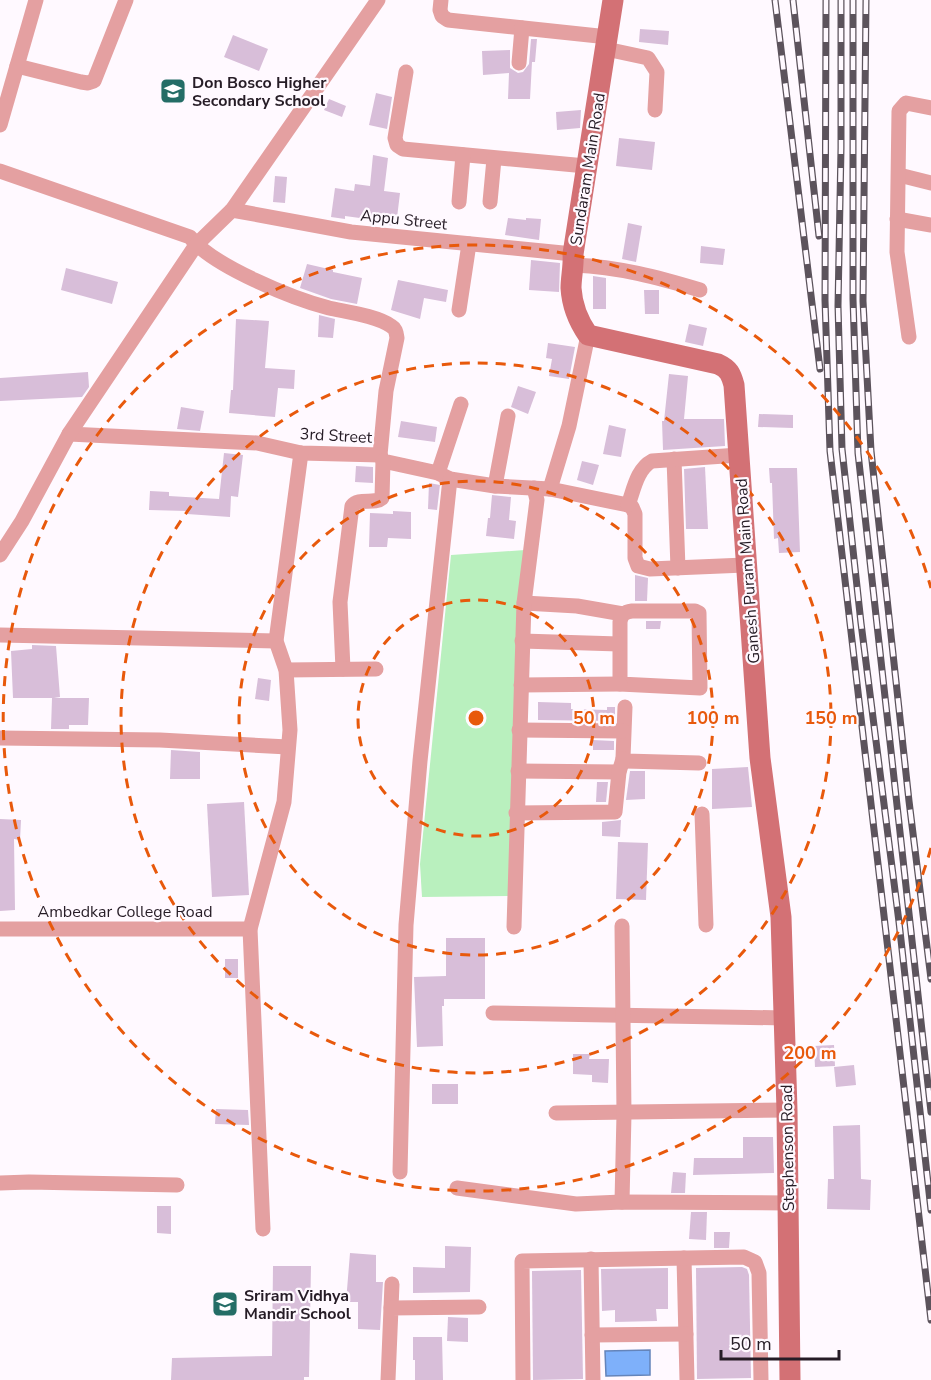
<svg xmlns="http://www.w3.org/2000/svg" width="931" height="1380" font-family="'Nunito Sans',sans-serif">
  <rect width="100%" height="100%" fill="#fff9ff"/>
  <!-- green -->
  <path fill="#b9f0be" d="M525,550L509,896L422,897L420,864L451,555Z"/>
  <!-- water -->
  <path fill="#7eb0fa" stroke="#6484ba" stroke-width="1.5" d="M650,1350V1375L606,1376L605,1351Z"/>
  <!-- building -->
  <g fill="#d8bed9">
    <path d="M640,29L669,31L668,45L639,42Z"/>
    <path d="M233,35L268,49L259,71L224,57Z"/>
    <path d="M531,39H537L535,62H532L530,99H508L509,73L483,75L482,51L510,50V68L518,73L523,72L529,64Z"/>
    <path d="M376,93L392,97L387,129L369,125Z"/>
    <path d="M329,99L346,106L342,117L324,110Z"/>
    <path d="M581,110L580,128L557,130L556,112Z"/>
    <path d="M619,138L655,142L652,170L616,166Z"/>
    <path d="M373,155L388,158L384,191L400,193L396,226L381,224L382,221L345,216V219L331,217L335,188L354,191L355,184L370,186Z"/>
    <path d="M275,176L287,177L285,203L273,202Z"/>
    <path d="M508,218L526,220V218L541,219L539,240L505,235Z"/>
    <path d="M628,223L642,226L636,262L622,259Z"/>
    <path d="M701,246L725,249L723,265L700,263Z"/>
    <path d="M531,260L560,263L559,292L529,290Z"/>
    <path d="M307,264L333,270V272L362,278L357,304L331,299L300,288Z"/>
    <path d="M66,268L118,282L112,304L61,290Z"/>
    <path d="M593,276L606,278V309H593Z"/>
    <path d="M398,280L448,290L446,302L424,298L420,319L391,310Z"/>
    <path d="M644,290H659V314H645Z"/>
    <path d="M319,315L335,319L333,338L318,337Z"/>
    <path d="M236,319L269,321L265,368L295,370L294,389L278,388L275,417L229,413L231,390H233Z"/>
    <path d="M689,324L707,328L703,346L685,342Z"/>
    <path d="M548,343L575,347L569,379L549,376L552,359L546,358Z"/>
    <path d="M88,372L89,387L82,397L0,401V378Z"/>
    <path d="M669,374L688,376L684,419H724L725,446L663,450L662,421H664Z"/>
    <path d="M518,386L536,392L528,414L511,407Z"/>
    <path d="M181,407L204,411L200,431L177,429Z"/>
    <path d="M759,414L793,415V428L758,427Z"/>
    <path d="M401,421L437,427L435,442L398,437Z"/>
    <path d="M609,425L626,429L621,457L603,454Z"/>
    <path d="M224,453L243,455L238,497L231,496L230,517L187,514V511L149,510L150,491L169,492V496L219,499Z"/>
    <path d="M582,461L599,465L593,485L577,480Z"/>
    <path d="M356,466L373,467V483L355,482Z"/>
    <path d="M705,467L708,529H686L684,469Z"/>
    <path d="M769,468H797L800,552L779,553L778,538L774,539L772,483H770Z"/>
    <path d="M429,483L440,485L437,510L428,509Z"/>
    <path d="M492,495L511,497L509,520L516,521L514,539L486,536L488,518H490Z"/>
    <path d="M393,511L411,512V539L388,538L387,547H369L370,513L393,514Z"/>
    <path d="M635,575L648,578L647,601H635Z"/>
    <path d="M646,621H661L660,629H646Z"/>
    <path d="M32,645L56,646L60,697L54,698H89L88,725H69V729H51L52,698H13L11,651L32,649Z"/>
    <path d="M258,678L271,680L269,701L255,699Z"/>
    <path d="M538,702L571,703V709L607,710V707H615V721L538,720Z"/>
    <path d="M593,740L614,741V750H593Z"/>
    <path d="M171,750L200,752V779H170Z"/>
    <path d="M748,767L752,807L712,809V769Z"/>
    <path d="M630,771H645V799L626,800Z"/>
    <path d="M597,782H608L606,802H596Z"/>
    <path d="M244,802L249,895L212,897L207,804Z"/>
    <path d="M0,819L21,820L20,840L14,839L15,910L0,911Z"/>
    <path d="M621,820L620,837L602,836V822Z"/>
    <path d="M618,842L648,843L646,900L616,899Z"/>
    <path d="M446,938H485V999H444V1006H442L443,1046L417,1047L414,977L446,976Z"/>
    <rect x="225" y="959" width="13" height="19"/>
    <path d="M834,1045L835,1066L815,1067L814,1046Z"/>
    <path d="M573,1054H590L589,1059H609L608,1083L592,1082V1075L573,1074Z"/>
    <path d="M854,1065L856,1085L836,1087L834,1067Z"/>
    <rect x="432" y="1084" width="26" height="20"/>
    <path d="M216,1109L248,1110L249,1125L215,1124Z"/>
    <path d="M860,1125L861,1179L871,1180L870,1210L827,1209L828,1179H834L833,1126Z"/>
    <path d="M743,1137H773L774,1173L693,1175L694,1158H743Z"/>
    <path d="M673,1172L686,1173L685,1193H671Z"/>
    <path d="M157,1206H171V1234L157,1233Z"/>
    <path d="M691,1212H707L706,1240L689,1239Z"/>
    <path d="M714,1232H730L729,1248H714Z"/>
    <path d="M445,1246L471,1247L470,1292L413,1293V1267L445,1268Z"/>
    <path d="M350,1253L376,1255V1282H383L380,1330L358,1329V1302H346Z"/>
    <path d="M273,1266H311L309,1377H304V1380H171L172,1358L272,1356Z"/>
    <path d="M742,1267L747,1269L749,1275L751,1378L697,1379L696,1268Z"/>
    <path d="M668,1268V1309H656L657,1321L615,1322V1310L602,1311L601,1269Z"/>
    <path d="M581,1270L583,1379L533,1380L532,1271Z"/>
    <path d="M448,1317L468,1318V1342L447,1341Z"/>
    <path d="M413,1337H442L443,1380H415V1360H413Z"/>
  </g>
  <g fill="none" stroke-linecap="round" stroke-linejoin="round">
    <!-- street -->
    <g stroke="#e4a0a1" stroke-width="15">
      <path d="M441,0L440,10L442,16L448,20L608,37"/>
      <path d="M606,49L648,58L657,72L655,110"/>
      <path d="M519,63L522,28"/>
      <path d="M17,66L81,82L88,83L94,81L126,0"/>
      <path d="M406,72L395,138L397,145L403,149L586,166"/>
      <path d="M0,125L36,0"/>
      <path d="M0,171L190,237C212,266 294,299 329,308C347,312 377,316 391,326C396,329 396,332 397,338L386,391L380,455"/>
      <path d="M899,175L931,183"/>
      <path d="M459,202L463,155"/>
      <path d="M490,202L494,159"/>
      <path d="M232,210L351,232L573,254"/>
      <path d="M897,219L931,225"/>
      <path d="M574,265C619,267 657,277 700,290"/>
      <path d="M459,310L469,244"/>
      <path d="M909,337L897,252L899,111L906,103L931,108"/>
      <path d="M69,434L257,443L301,453L380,455L383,461L438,473L450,479L495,486L550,489L628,505"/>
      <path d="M674,459L678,568"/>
      <path d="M438,473L461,404"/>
      <path d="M495,486L508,416"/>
      <path d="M550,489L569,426L588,335"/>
      <path d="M628,505L632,507L635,514V558L638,566L650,569L745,565"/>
      <path d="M628,505C634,489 637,469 652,461L739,455"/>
      <path d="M0,555L22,521L69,434L196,245L232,210L378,0"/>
      <path d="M524,603L577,606L623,614"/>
      <path d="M632,611H695L699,613L700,688L620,684V622C621,615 624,612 632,611Z"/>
      <path d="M0,635L276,641"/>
      <path d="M522,641L619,644"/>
      <path d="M343,669L340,602L352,506C359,497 374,505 382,498L383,461"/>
      <path d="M286,670L376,669"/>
      <path d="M521,685L620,684"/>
      <path d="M625,707L623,758L625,761L699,763"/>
      <path d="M519,730L623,731"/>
      <path d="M0,738L160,740L288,747"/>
      <path d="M518,771L619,772"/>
      <path d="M516,813L615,812L619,772L623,759"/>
      <path d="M702,814L706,925"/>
      <path d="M514,927L524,603L537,500L534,488"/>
      <path d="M0,929H250"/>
      <path d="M493,1013L785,1018"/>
      <path d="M556,1113L787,1110"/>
      <path d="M400,1172L406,925L420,761L450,479"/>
      <path d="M0,1183L29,1182L177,1185"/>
      <path d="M457,1188L576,1204L622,1202L789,1203"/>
      <path d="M622,1202L624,1114L622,926"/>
      <path d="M263,1229L250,929L284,802L290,730L286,670L276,641L301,453"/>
      <path d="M684,1258L687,1380"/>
      <path d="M591,1259L593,1380"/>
      <path d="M391,1308L392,1284"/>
      <path d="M592,1335L686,1334"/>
      <path d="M388,1380L391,1308L479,1307"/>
      <path d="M523,1380L522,1261L744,1257L755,1262L759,1273L761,1380"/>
    </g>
    <!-- secondary -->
    <path stroke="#d37175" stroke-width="21" d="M613,0L573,254C574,265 571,277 571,288C572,305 579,322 588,335L718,364C729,369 731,374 734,385L760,758L781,917L787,1110L790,1380"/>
    <defs>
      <g id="rail">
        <path d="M775,0L820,369"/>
        <path d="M793,0L819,236"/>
        <path d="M826,0L825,300L830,451L931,1320"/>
        <path d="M841,0V148L838,306L842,449L861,623L899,922L931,1210"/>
        <path d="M853,0V299L858,453L931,1112"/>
        <path d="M866,0L863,301L871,451L909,801L931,979"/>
      </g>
    </defs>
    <!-- rail casing -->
    <use href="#rail" stroke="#5c535c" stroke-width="7"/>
    <!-- rail -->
    <use href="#rail" stroke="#fff9ff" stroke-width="4.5" stroke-dasharray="14" stroke-linecap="butt"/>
  </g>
  <!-- distance rings -->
  <g fill="none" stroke="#e8590c" stroke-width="3" stroke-dasharray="10 8">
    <circle cx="476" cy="718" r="118"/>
    <circle cx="476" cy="718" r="237"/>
    <circle cx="476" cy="718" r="355"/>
    <path d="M931 848A473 473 0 1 1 931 588"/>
  </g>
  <!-- icons -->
  <defs>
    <symbol id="school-square" viewBox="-11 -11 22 22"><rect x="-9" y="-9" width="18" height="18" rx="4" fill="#246d66" stroke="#fff9ff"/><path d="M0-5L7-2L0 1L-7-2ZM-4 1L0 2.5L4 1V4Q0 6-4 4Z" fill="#fff"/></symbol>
  </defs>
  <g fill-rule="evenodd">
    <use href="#school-square" x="158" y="76" width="30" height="30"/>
    <use href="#school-square" x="210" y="1289" width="30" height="30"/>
  </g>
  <g text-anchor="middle" stroke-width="4.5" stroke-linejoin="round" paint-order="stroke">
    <!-- poi labels -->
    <g font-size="16" font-weight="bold" fill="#261c26" stroke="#fff9ff" text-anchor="start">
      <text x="192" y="88">Don Bosco Higher<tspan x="192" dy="18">Secondary School</tspan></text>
      <text x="244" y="1301">Sriram Vidhya<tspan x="244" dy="18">Mandir School</tspan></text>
    </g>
    <!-- street labels -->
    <g font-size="16" fill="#261c26" stroke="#fff9ff">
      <text transform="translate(587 169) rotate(-81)" y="6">Sundaram Main Road</text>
      <text transform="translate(404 219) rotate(6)" y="6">Appu Street</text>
      <text transform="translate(336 435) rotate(3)" y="6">3rd Street</text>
      <text transform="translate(747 571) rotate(-94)" y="6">Ganesh Puram Main Road</text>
      <text x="125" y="917">Ambedkar College Road</text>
      <text transform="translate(787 1148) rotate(-91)" y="6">Stephenson Road</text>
    </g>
  </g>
  <circle cx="476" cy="718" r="9" fill="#e8590c" stroke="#fff9ff" stroke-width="3"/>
  <g font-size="18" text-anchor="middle" font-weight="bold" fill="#e8590c" stroke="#fff9ff" stroke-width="4.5" stroke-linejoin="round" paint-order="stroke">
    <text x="594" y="724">50 m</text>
    <text x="713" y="724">100 m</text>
    <text x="831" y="724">150 m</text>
    <text x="810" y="1059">200 m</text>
  </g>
  <!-- scale -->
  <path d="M721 1350v9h118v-9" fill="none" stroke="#261c26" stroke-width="3"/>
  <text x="730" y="1350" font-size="18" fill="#261c26" stroke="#fff9ff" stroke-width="4.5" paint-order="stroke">50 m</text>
</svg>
